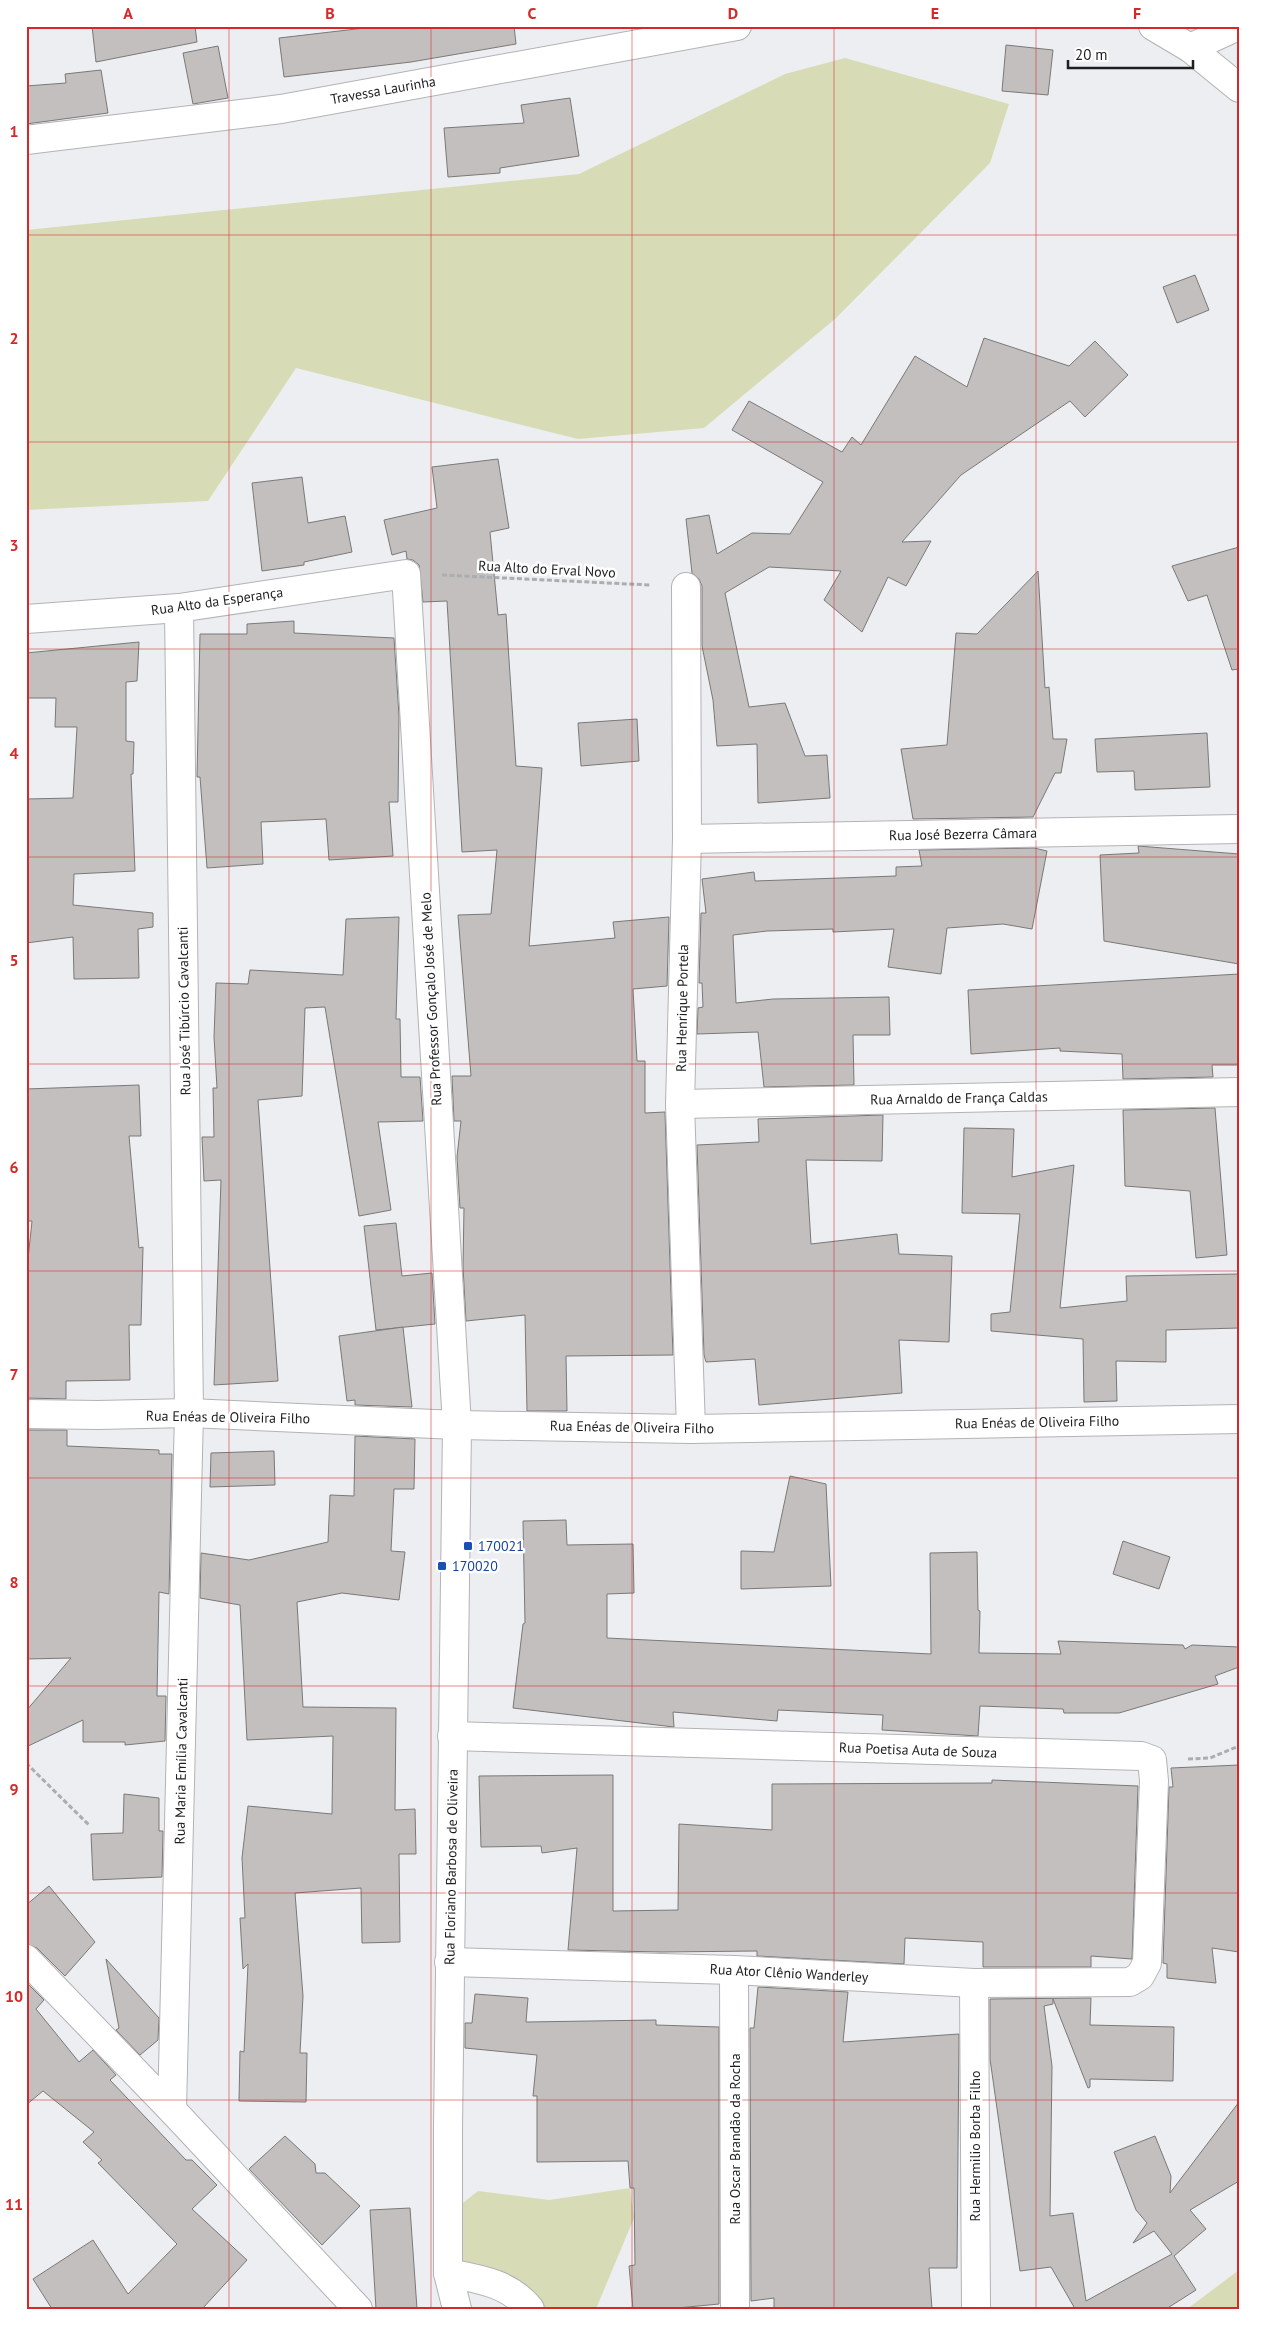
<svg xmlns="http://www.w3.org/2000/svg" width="1265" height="2335" font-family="'PT Sans',sans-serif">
  <rect width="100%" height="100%" fill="#edeef1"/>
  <!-- green -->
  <g fill="#d8dcb6">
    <path d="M845,58L1009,104L990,163L835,319L704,428L578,439L296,368L208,501L26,510V230L579,174L785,74Z"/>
    <path d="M630,2188L634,2218L596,2309H542L460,2263L459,2206L478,2191L549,2200Z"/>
    <path d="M1239,2270V2309H1187Z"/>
  </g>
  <!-- building -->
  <g fill="#c2bfbe" stroke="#7b7978">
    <path d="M92,26H195L197,42L96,62Z"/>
    <path d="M382,26H514L516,44L411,62L284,77L279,38Z"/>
    <path d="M1006,45L1053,50L1048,95L1002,91Z"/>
    <path d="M218,46L228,98L193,104L183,53Z"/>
    <path d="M101,70L108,113L26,124V86L66,83L65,74Z"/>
    <path d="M570,98L579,156L500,168V173L448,177L444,128L524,123L521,105Z"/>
    <path d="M1195,275L1209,310L1177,323L1163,287Z"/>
    <path d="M984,338L1069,366L1095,341L1128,375L1085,417L1070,401L961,475L902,542L931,541L906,586L888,577L862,632L824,600L841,571L769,567L725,593L749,707L785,703L805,756L827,755L830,798L758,803L757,744L717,746L713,700L702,646V586L699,579L692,573L686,519L709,515L717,554L752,533L790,534L823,482L732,430L749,401L842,452L852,437L861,445L915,356L967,387Z"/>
    <path d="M498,459L509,528L490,532L498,615L506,614L516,766L542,768L529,946L615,938L613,922L669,917L667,986L633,989L637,1061H645V1113L665,1112L673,1355L566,1356L567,1411H527L525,1315L466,1321L463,1267L464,1208H460L457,1157L461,1121H454L452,1076H471L458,915L491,914L497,850L462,852L447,601L423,602L419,565L413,560L407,559L406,551L392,555L384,520L437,508L432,467Z"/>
    <path d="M302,477L308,523L345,516L352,552L304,562V565L262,571L252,483Z"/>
    <path d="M1239,547V669L1232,670L1207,595L1188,601L1172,566Z"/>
    <path d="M1038,571L1045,688L1049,687L1053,739H1067L1061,773H1055L1033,817L913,819L901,749L947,745L956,633L977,634Z"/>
    <path d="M294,621V633L394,638L399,716L398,802H389L393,856L329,860L326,819L261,822L263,864L207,868L200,777H197L200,634H247V624Z"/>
    <path d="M139,642L137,681L126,682V741L134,742L133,774H131L135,871L74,874L73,905L153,913V927L138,929L139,978L74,979L73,937L26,943V799L73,798L77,727H55L56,698H26V653Z"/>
    <path d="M637,719L639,761L581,766L578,723Z"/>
    <path d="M1207,733L1210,787L1135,790L1134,771L1097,772L1095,739Z"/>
    <path d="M1138,846L1239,854V964L1104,941L1100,855L1139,853Z"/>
    <path d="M1034,848L1047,851L1032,929L1003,924L947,928L941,974L888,967L894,929L833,932V929L767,931L733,935L736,1003L773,999L889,997L890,1035H853L854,1085L764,1087L758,1032L697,1034L698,1008L703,1007L702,983H699L701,913H706L702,879L754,872L755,881L896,876V867L922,866L919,850Z"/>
    <path d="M399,917L396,1019H400L401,1077H420L423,1121L378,1122L391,1210L359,1216L325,1007L305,1008L302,1096L258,1100L278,1381L214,1385L221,1180L204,1181L202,1137H214L213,1088H217L214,1037L216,983L248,984L250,970L343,975L346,919Z"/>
    <path d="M1239,974V1065H1212L1213,1077L1123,1079L1122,1054L1060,1051V1048L971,1054L968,990Z"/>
    <path d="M139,1085L141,1136H129L139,1248L143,1247L141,1325H129L130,1380L66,1381V1399L26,1398V1278L32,1221H26V1089Z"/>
    <path d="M1215,1108L1227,1255L1196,1258L1190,1191L1125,1186L1123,1110Z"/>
    <path d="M883,1115L882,1161L806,1160L811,1244L897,1234L899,1254L952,1256L949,1342L899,1340L902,1393L759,1405L755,1359L706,1362L704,1355L697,1145L759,1142L758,1119Z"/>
    <path d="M964,1128L1014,1129L1012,1177L1074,1165L1060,1308L1127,1301L1126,1276L1239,1274V1328L1166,1330V1362L1116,1361L1117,1401L1084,1402L1083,1339L991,1331V1314L1010,1312L1020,1214L962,1213Z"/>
    <path d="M396,1223L402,1276L432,1273L435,1324L376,1330L364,1226Z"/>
    <path d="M403,1327L412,1407L355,1405V1400L347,1401L339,1336Z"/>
    <path d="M26,1430H67V1446L159,1450V1454H172L169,1594L159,1592L157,1696H166L165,1741L125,1745V1742H83V1720L26,1747V1711L71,1658L26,1659Z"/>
    <path d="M355,1436L415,1439L414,1489H394L391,1551L405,1552L399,1600L342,1593L297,1602L303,1707L396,1708L395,1810L415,1809L416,1854H399L400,1942L362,1943L361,1888L295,1893L303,1996L300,2053H307L306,2102L239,2101L240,2051L244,2052L248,1964L243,1969L240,1918H245L242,1858L248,1806L332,1814L333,1736L247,1740L240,1605L200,1598L201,1553L249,1560L328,1542L330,1495L354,1496Z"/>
    <path d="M274,1451L275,1485L210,1487L211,1453Z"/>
    <path d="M790,1476L826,1484L831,1586L741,1589V1551L774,1552Z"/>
    <path d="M566,1520L567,1545L633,1544L634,1593L607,1594V1638L931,1654L930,1553L977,1552L978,1610L980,1611L979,1653L1061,1654L1058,1641L1183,1645L1185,1649L1192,1645L1239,1647V1667L1215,1676L1218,1684L1119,1713H1064L1063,1709L980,1706L978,1736L882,1730L883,1715L778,1710L777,1721L673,1712L674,1727L513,1708L523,1624L525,1623L523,1521Z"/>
    <path d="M1123,1541L1170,1557L1159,1589L1113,1574Z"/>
    <path d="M1239,1765V1952L1212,1948L1216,1983L1167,1978V1964L1163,1963L1169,1787H1173L1171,1768Z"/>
    <path d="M613,1775V1911L678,1910L679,1824L772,1830V1784L992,1783V1780L1138,1786L1132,1959L1091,1956V1967H983V1942L905,1938L904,1964L757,1956V1951L662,1952L568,1950L577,1848L542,1853L541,1846L481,1847L479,1776Z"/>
    <path d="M124,1794L159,1798V1831H163L162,1877L93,1880L91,1834L123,1833Z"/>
    <path d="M49,1886L95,1942L65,1976L37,1948L26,1944V1905Z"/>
    <path d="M106,1959L159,2018L158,2040L140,2055L116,2030L119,2028Z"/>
    <path d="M26,1982L44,2000L36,2009L79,2062L93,2050L116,2075L110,2080L186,2160H192L217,2185L192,2209L247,2260L202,2309H52L33,2279L93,2240L128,2294L177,2244L98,2163L102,2160L83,2142L94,2132L43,2091L26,2105Z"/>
    <path d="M758,1987L848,1992L843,2042L959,2034L957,2268H929L932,2309H774V2298L751,2301L750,2028H754Z"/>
    <path d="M475,1994L528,1998L526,2022L656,2020V2025L719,2027V2304L667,2309H633L629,2266L635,2265L634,2188H630L628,2161L537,2162V2096H533L537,2055L465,2048V2023H472Z"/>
    <path d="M1091,1998L1090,2025L1174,2027L1173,2081L1090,2079V2087L1088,2088L1053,1999V2004L1044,2006L1052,2066L1050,2216L1073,2213L1086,2301L1172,2254L1154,2231L1133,2243L1147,2223L1136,2210L1114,2152L1155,2136L1171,2176L1170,2193L1239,2102V2181L1190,2210L1206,2229L1174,2256L1196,2290L1166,2309H1071L1074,2307L1051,2267L1020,2271L990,2059V1999Z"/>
    <path d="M285,2136L315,2164L316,2173H325L360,2206L322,2245L249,2169Z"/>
    <path d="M410,2208L417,2309H376L370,2210Z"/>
  </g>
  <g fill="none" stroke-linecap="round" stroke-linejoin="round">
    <defs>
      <g id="minor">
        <path d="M1153,26L1190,48L1239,88"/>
        <path d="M1190,48L1238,26"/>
        <path d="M26,140L281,109L737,26"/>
        <path d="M686,587L687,839L680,1104L691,1429"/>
        <path d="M26,619L179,608L406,574L457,1425L448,2129V2273L457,2309"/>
        <path d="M687,839L1239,829"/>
        <path d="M680,1104L1239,1092"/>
        <path d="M26,1414L98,1415L189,1413L457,1425L691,1429L1239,1419"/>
        <path d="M26,1959L172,2110L358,2309"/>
        <path d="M449,1962L734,1970L974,1983L1130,1982L1140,1976L1147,1963L1154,1781L1152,1760L1141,1756L452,1736"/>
        <path d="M734,1970L735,2309"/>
        <path d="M974,1983L976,2309"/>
        <path d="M172,2110L189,1413L179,608"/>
        <path d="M448,2273C479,2279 509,2283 530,2309"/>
      </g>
    </defs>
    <!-- minor casing -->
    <use href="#minor" stroke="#b3b3b6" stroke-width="30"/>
    <!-- path -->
    <g stroke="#acadb0" stroke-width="3" stroke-dasharray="5 2.5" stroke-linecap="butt">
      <path d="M442,575L650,585"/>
      <path d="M1188,1759L1210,1758L1239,1746"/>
      <path d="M26,1763L90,1826"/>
    </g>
    <!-- minor -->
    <use href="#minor" stroke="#fff" stroke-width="28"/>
  </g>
  <!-- grid -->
  <path fill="none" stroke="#d62828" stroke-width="1" stroke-opacity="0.55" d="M229,26V2309M431,26V2309M632,26V2309M834,26V2309M1036,26V2309M26,235H1239M26,442H1239M26,649H1239M26,857H1239M26,1064H1239M26,1271H1239M26,1478H1239M26,1686H1239M26,1893H1239M26,2100H1239"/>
  <!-- markers -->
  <g fill="#1a4fb4" stroke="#fff" stroke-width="2">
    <rect x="463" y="1541" width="10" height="10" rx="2.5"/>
    <rect x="437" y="1561" width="10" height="10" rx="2.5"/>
  </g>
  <g text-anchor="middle" stroke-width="5" stroke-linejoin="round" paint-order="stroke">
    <!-- street labels -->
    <g font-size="14" fill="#1d1e1f" stroke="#fff">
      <text transform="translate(383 90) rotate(-10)" y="5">Travessa Laurinha</text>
      <text transform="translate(547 569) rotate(3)" y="5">Rua Alto do Erval Novo</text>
      <text transform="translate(217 601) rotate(-8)" y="5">Rua Alto da Esperança</text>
      <text transform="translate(963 834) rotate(-1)" y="5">Rua José Bezerra Câmara</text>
      <text transform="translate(431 999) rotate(-93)" y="5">Rua Professor Gonçalo José de Melo</text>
      <text transform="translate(682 1008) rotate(-89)" y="5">Rua Henrique Portela</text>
      <text transform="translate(184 1011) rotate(-91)" y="5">Rua José Tibúrcio Cavalcanti</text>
      <text transform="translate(959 1098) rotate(-1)" y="5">Rua Arnaldo de França Caldas</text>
      <text transform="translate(228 1417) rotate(1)" y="5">Rua Enéas de Oliveira Filho</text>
      <text transform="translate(1037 1422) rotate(-1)" y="5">Rua Enéas de Oliveira Filho</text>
      <text transform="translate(632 1427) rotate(1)" y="5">Rua Enéas de Oliveira Filho</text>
      <text transform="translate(918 1750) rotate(2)" y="5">Rua Poetisa Auta de Souza</text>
      <text transform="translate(181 1761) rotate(-89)" y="5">Rua Maria Emília Cavalcanti</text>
      <text transform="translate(451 1867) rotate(-89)" y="5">Rua Floriano Barbosa de Oliveira</text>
      <text transform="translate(789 1973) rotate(3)" y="5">Rua Ator Clênio Wanderley</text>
      <text transform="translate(735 2139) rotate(-90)" y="5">Rua Oscar Brandão da Rocha</text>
      <text transform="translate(975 2146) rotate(-90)" y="5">Rua Hermilio Borba Filho</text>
    </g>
    <!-- transit labels -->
    <g font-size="14" fill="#164399" stroke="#fff" text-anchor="start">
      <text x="478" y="1551">170021</text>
      <text x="452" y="1571">170020</text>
    </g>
  </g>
  <!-- border -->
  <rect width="1265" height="2335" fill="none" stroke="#ffffff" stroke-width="55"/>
  <!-- scale -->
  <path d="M1068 60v8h125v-8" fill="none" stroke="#1d1e1f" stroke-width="2.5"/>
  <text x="1075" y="60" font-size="15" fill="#1d1e1f" stroke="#ffffff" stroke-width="4" paint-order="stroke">20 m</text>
  <rect x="28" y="28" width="1210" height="2280" fill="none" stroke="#d62828" stroke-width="2"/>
  <g font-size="16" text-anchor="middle" font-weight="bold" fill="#d62828">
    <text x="128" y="19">A</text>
    <text x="330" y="19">B</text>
    <text x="532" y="19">C</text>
    <text x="733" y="19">D</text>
    <text x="935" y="19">E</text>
    <text x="1137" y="19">F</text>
    <text x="14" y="137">1</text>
    <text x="14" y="344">2</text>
    <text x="14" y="551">3</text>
    <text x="14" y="759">4</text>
    <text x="14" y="966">5</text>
    <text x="14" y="1173">6</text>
    <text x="14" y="1380">7</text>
    <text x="14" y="1588">8</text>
    <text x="14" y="1795">9</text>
    <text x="14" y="2002">10</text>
    <text x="14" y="2210">11</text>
  </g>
</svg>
